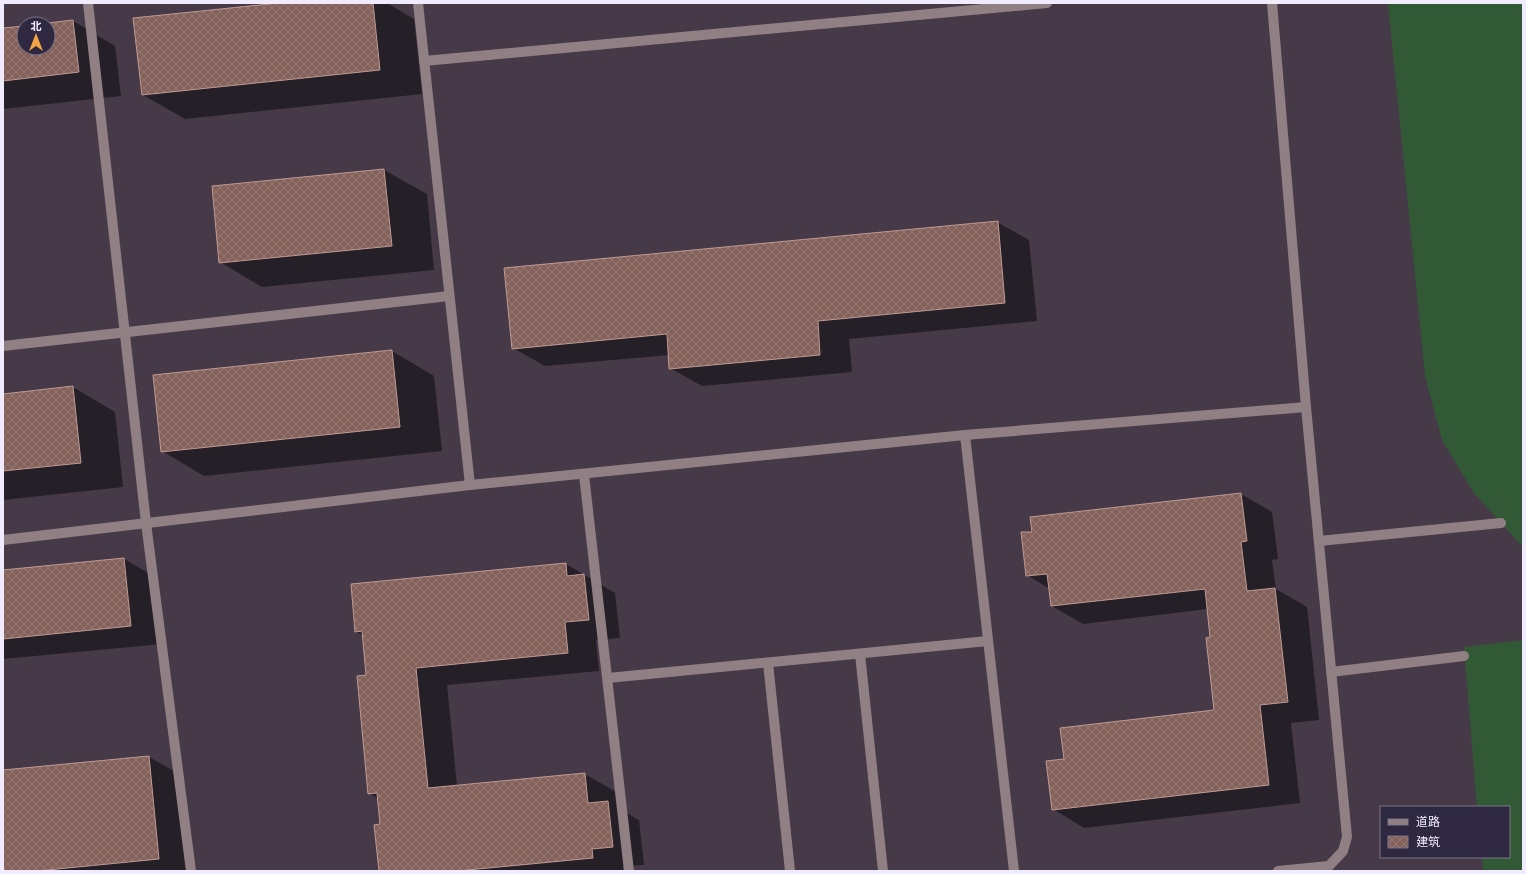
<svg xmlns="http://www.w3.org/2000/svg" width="1526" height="874" font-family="Karla,'Noto Sans SC',sans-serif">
  <defs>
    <pattern id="building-cross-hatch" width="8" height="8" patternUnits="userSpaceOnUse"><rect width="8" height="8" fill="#84625b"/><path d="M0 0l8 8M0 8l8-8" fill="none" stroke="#967973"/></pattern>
  </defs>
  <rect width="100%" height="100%" fill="#39324c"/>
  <!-- education -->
  <path fill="#463a49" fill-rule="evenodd" d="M3,3H1523V871H3ZM24,24H48V48H24ZM1381,807H1509V857H1381Z"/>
  <!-- garden -->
  <g fill="#325936">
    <path d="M1388,3H1523V547L1474,493L1442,440L1425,376Z"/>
    <path d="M1523,640V871H1483L1482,857H1509V807H1477L1464,647Z"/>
  </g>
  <!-- shadow -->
  <g fill="#0007">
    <path d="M289,3H387L414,19L422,94L185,119L143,95Z"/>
    <path d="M73,21L115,46L121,96L3,109V29L24,27V48H48V24Z"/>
    <path d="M384,170L427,194L434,270L262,287L220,262L213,187Z"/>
    <path d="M997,222L1029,240L1037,321L849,339L852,372L702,386L670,368L669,355L545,366L513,348Z"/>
    <path d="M392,351L434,376L442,451L204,476L162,451Z"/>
    <path d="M73,387L115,412L123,487L3,500V395Z"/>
    <path d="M1241,494L1272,512L1278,559L1272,560L1276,589L1307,607L1319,720L1291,723L1300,803L1084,828L1053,809L1216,711L1208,609L1083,624L1052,606L1050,589L1027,575L1033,532Z"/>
    <path d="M124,559L155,577L162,644L3,659V571Z"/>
    <path d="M566,564L615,593L620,638L596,640L599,671L447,685L457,786L585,774L616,792L618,808L639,820L644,865L623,866V871H380L381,825L379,799L369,793L368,676L364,636L356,632Z"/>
    <path d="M149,757L181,775L190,871H3V771Z"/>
  </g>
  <!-- building -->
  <g fill="url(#building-cross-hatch)" stroke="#bf9a93">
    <path d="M279,3H373L380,70L142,95L133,18Z"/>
    <path d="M73,20L79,72L3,81V28L24,26V48H48V24H39Z"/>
    <path d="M384,169L392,246L219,263L212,186Z"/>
    <path d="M998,221L1005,303L818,321L820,355L669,369L667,334L512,349L504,268Z"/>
    <path d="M392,350L400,427L161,452L153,375Z"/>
    <path d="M73,386L81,463L3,471V394Z"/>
    <path d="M1241,493L1247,541L1241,542L1247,591L1275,588L1288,702L1260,705L1269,785L1052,810L1046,761L1064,759L1060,728L1214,710L1206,638L1210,637L1205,589L1051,606L1047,574L1026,576L1021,532H1032L1030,517Z"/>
    <path d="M124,558L131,626L3,639V570Z"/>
    <path d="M566,563L567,576L584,574L589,620L565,622L568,653L416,668L428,788L585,773L588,803L608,801L613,847L592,849L593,858L457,871H379L374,825L380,824L377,793L368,794L357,676L366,675L362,631L355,632L351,584Z"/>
    <path d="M149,756L159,859L37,871H3V770Z"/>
  </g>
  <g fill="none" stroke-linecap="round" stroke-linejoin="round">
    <!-- minor -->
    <g stroke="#908083" stroke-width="10">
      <path d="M88,3L146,523L191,871"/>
      <path d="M418,3L470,485"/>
      <path d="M1272,3L1306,407L1347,837L1343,851L1329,866L1278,871"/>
      <path d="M424,61L1047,3"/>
      <path d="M3,346L449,296"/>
      <path d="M965,435L1014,871"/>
      <path d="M584,475L629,871"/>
      <path d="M3,540L470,485L965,435L1306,407"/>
      <path d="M1319,541L1501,523"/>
      <path d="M860,654L883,871"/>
      <path d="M768,663L790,871"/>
      <path d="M1331,672L1464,656"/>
      <path d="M608,678L988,641"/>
    </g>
  </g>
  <!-- border -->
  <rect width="1526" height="874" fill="none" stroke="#f0ecfd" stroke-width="8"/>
  <!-- legend -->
  <rect x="1380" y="806" width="130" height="52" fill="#2f2841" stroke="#7c768c"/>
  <rect x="1388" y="819" width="20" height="6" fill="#908083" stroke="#7c768c"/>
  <text x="1416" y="826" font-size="12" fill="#f0ecfd">道路</text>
  <rect x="1388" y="836" width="20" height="12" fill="url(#building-cross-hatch)" stroke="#7c768c"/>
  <text x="1416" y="846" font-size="12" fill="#f0ecfd">建筑</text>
  <!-- north arrow -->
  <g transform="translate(36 36)"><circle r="19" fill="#2f2841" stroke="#7c768c"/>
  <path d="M0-3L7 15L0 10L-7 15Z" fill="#f4a444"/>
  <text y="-6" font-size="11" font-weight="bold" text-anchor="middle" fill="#f0ecfd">北</text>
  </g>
</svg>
